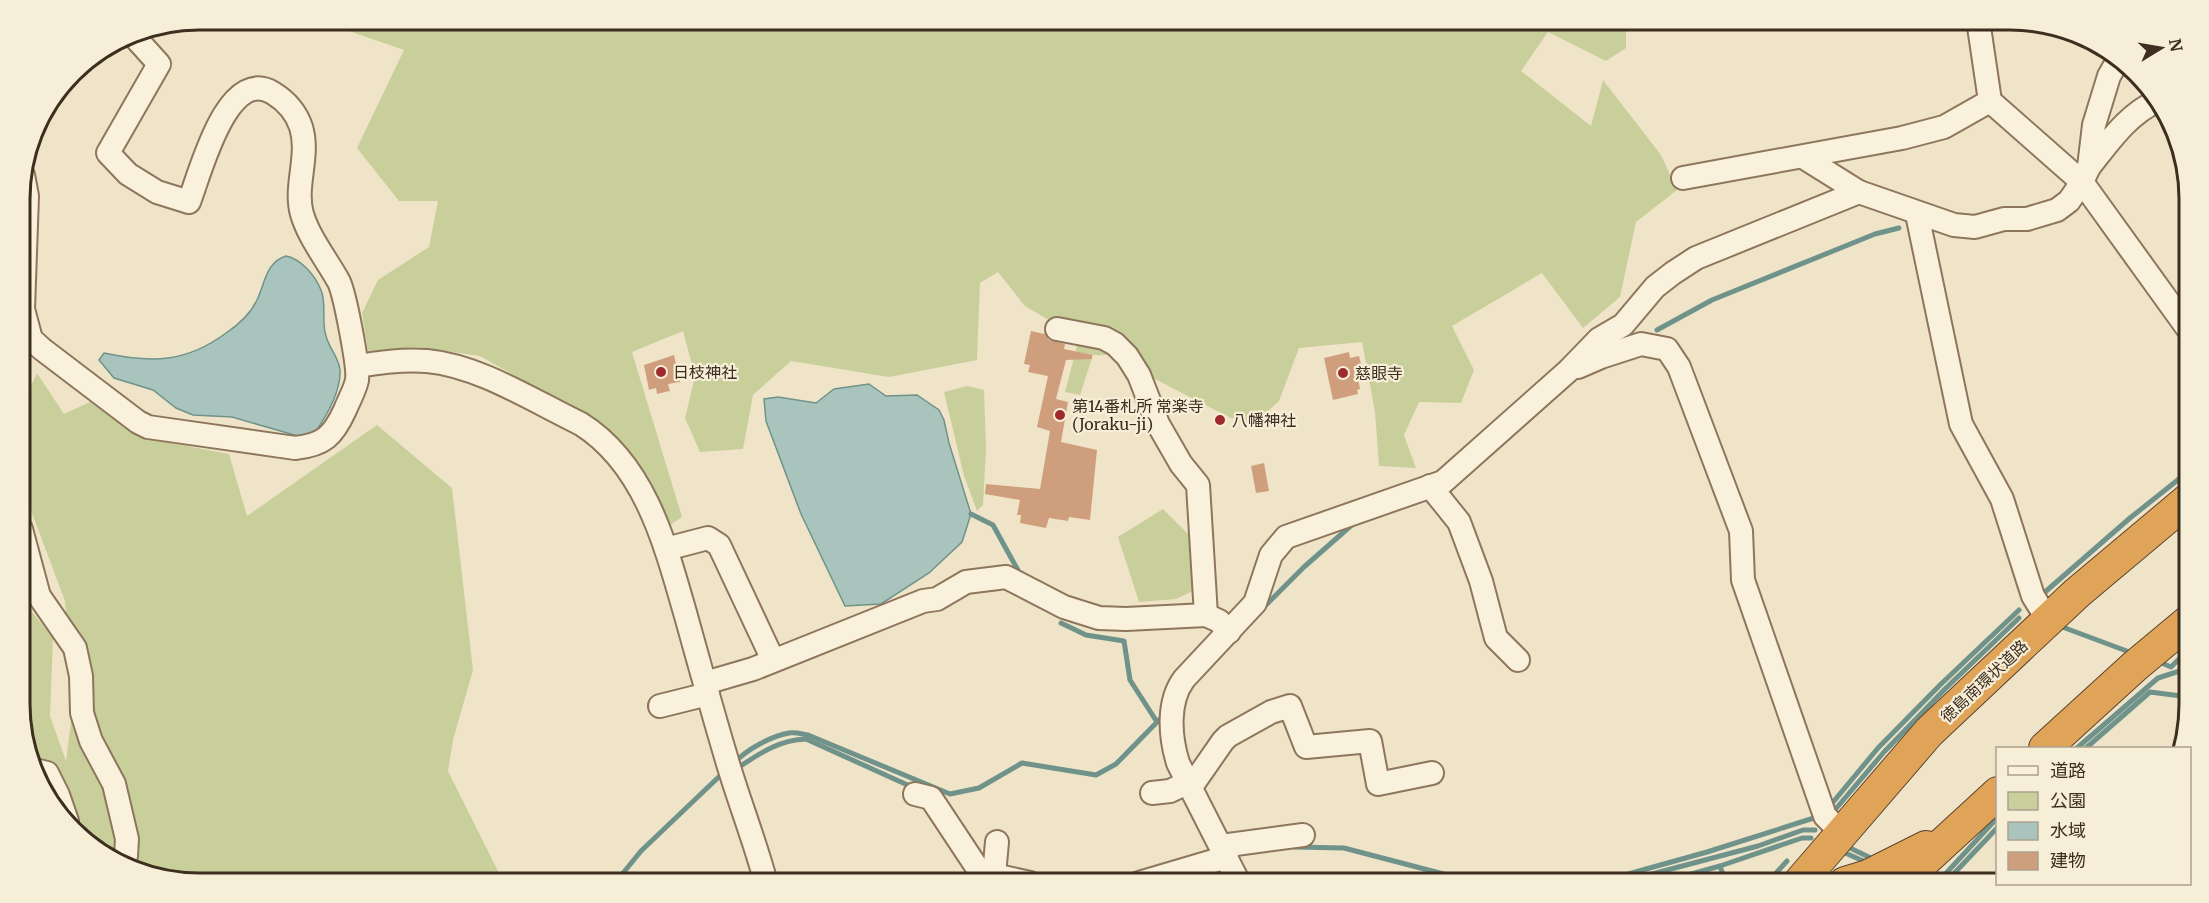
<svg xmlns="http://www.w3.org/2000/svg" width="2209" height="903" font-family="Merriweather,'Noto Sans JP',serif">
  <rect width="100%" height="100%" fill="#f0e4c8"/>
  <!-- green -->
  <g fill="#c9cf9b">
    <path d="M317,20H1626V48L1606,61L1548,32L1521,71L1591,126L1603,80L1661,155L1677,190L1636,222L1620,297L1583,328L1542,273L1452,326L1474,370L1461,403L1419,402L1404,435L1416,468L1379,466L1375,412L1362,342L1299,348L1279,401L1252,426L1229,417L1108,355H1093L1080,395L1065,392L1079,338L1025,306L998,272L980,283L977,360L889,377L791,361L753,395L743,449L700,452L685,418L695,376L683,331L632,352L682,517L670,525L634,458L591,419L480,356L417,347L368,351L362,313L378,280L429,247L438,201H399L357,148L404,50Z"/>
    <path d="M37,373L64,414L90,402L139,437L229,454L247,516L377,425L452,488L473,670L453,740L448,771L504,883H199L130,870L57,814L21,728V598L53,638L50,716L66,761L72,714L65,601L30,508L21,490L20,408Z"/>
    <path d="M967,386L984,390L986,449L983,505L977,511L964,476L944,392Z"/>
    <path d="M1163,509L1194,540L1193,591L1176,599L1139,602L1118,537Z"/>
  </g>
  <!-- water -->
  <g fill="#a9c4bc" stroke="#6f938a" stroke-width="1.5">
    <path d="M286,256C301,259 315,275 321,290C327,304 321,322 326,336C329,348 339,358 340,370C341,393 326,417 314,434L301,437L232,417L193,415L176,408L153,390L114,378L99,360L104,353C151,363 186,363 226,333C238,325 251,313 257,300C265,283 266,262 286,256Z"/>
    <path d="M869,384L886,396L917,395L939,410L944,420L949,443L971,514L962,542L929,573L881,604L845,606L801,514L766,421L764,399L778,397L816,403L834,389Z"/>
  </g>
  <g fill="none" stroke-linecap="round" stroke-linejoin="round">
    <!-- stream -->
    <g stroke="#6f938a" stroke-width="5">
      <path d="M1657,330L1712,300L1875,234L1899,228"/>
      <path d="M971,514L993,525L1020,574"/>
      <path d="M2045,592L2130,518L2189,471"/>
      <path d="M1262,609L1304,567L1354,523"/>
      <path d="M1061,623L1086,635L1124,641L1130,680L1157,722"/>
      <path d="M2057,625L2132,653"/>
      <path d="M2164,664L2171,667L2182,656L2189,654"/>
      <path d="M2077,748L2158,678L2189,668"/>
      <path d="M2086,748L2150,692L2189,697"/>
      <path d="M734,763C746,750 771,736 789,733C795,732 802,734 808,735L950,794L979,788L1022,763L1096,775L1116,764L1164,715"/>
      <path d="M736,769C759,754 778,740 806,739L912,787"/>
      <path d="M1829,807L1878,748L1940,685L2019,610"/>
      <path d="M1834,811L1884,752L1945,689L2019,618"/>
      <path d="M1295,847L1344,848L1478,883"/>
      <path d="M1848,847L1875,860"/>
      <path d="M1843,852L1868,863"/>
      <path d="M1720,866L1726,883"/>
      <path d="M615,883L641,851L725,771"/>
      <path d="M1596,883L1707,852L1817,817"/>
      <path d="M1618,883L1758,846L1803,830H1815"/>
      <path d="M1659,883L1720,866L1802,838H1811"/>
      <path d="M1767,883L1787,861"/>
      <path d="M1937,883L1998,817"/>
      <path d="M1945,883L1998,827"/>
    </g>
  </g>
  <!-- building -->
  <g fill="#cf9f7d">
    <path d="M1031,331L1044,334V332L1049,340L1065,344L1064,349L1092,355V359L1066,360L1056,399L1068,402L1061,442L1097,450L1090,520L1069,517L1068,521L1049,518L1046,528L1020,523L1021,515H1017L1020,500L985,494L986,484L1040,489L1050,431L1037,427L1048,376L1028,372L1030,365L1024,364Z"/>
    <path d="M1349,352L1350,358L1359,356L1363,372L1357,373L1360,389L1357,390L1358,394L1333,400L1324,358Z"/>
    <path d="M674,355L680,382L668,384L670,391L657,394L656,388L649,390L644,365Z"/>
    <path d="M1264,463L1269,491L1256,493L1251,466Z"/>
  </g>
  <g fill="none" stroke-linecap="round" stroke-linejoin="round">
    <defs>
      <g id="minor">
        <path d="M1978,20L1990,101L2082,182L2188,329"/>
        <path d="M1803,157L1859,192"/>
        <path d="M2089,167C2110,141 2127,115 2157,101"/>
        <path d="M23,175L27,196L23,309L31,339L42,349L138,422L148,427L295,448C324,445 333,436 345,410C349,400 355,390 357,380C359,367 345,295 339,282C327,260 309,238 302,214C294,186 310,156 301,127C296,112 286,101 273,93C227,65 200,174 189,202L157,192L128,174L108,153L159,64L131,33"/>
        <path d="M1683,178L1902,138L1944,127L1990,101"/>
        <path d="M1917,214L1961,424L2002,499L2033,596L2048,620"/>
        <path d="M1057,329L1104,338L1115,344L1127,356L1139,375L1158,424L1181,464L1198,485L1206,615"/>
        <path d="M358,366C381,362 403,359 427,361C480,366 533,401 581,424C646,465 666,547 686,616C699,663 712,710 726,757C738,799 755,841 766,883"/>
        <path d="M1578,367L1601,357L1641,344L1667,349L1679,367L1741,531L1743,580L1825,816L1842,833"/>
        <path d="M1430,486L1459,522L1481,581L1496,638L1518,660"/>
        <path d="M21,529L39,596L75,648L81,676L82,713L91,741L114,784L127,839L126,856L121,863"/>
        <path d="M666,549L708,538L719,545L773,660"/>
        <path d="M705,683L753,669L923,601L937,599L966,582L1006,577L1064,607L1099,618L1126,619L1206,615L1219,621L1229,632"/>
        <path d="M660,706L708,694"/>
        <path d="M39,771L47,773L58,795L67,821"/>
        <path d="M1191,787L1223,741L1228,736L1271,712L1290,706L1306,747L1370,741L1378,784L1432,773"/>
        <path d="M1152,793L1170,791L1189,782"/>
        <path d="M915,794L931,798L980,872L1030,883"/>
        <path d="M1221,846L1303,835"/>
        <path d="M994,875L997,842"/>
        <path d="M1139,883L1227,857"/>
        <path d="M1239,883L1178,763C1170,737 1167,702 1184,679L1255,603L1271,555L1286,537L1443,482L1568,371L1599,339L1623,325L1655,287L1673,273L1696,258L1859,192L1954,225L1975,227L2004,219H2027L2057,210L2069,201L2082,182L2089,167L2094,125L2109,76L2117,62"/>
      </g>
      <g id="highway">
        <path d="M2045,748L2135,666L2189,621"/>
        <path d="M1799,883L1929,732L2077,593L2189,499"/>
        <path d="M1845,883L1868,876L1926,847"/>
        <path d="M1900,883L1998,793"/>
      </g>
    </defs>
    <!-- minor casing -->
    <use href="#minor" stroke="#8d765c" stroke-width="26"/>
    <!-- highway casing -->
    <use href="#highway" stroke="#5b4430" stroke-width="34"/>
    <!-- minor -->
    <use href="#minor" stroke="#faf1dc" stroke-width="22"/>
    <!-- highway -->
    <use href="#highway" stroke="#e0a458" stroke-width="32"/>
  </g>
  <!-- markers -->
  <g fill="#9e2a2b" stroke="#f7eed8" stroke-width="2">
    <circle cx="661" cy="372" r="6"/>
    <circle cx="1343" cy="373" r="6"/>
    <circle cx="1060" cy="415" r="6"/>
    <circle cx="1220" cy="420" r="6"/>
  </g>
  <g text-anchor="middle" stroke-width="4.5" stroke-linejoin="round" paint-order="stroke">
    <!-- poi labels -->
    <g font-size="16" fill="#3d2e20" stroke="#f7eed8" text-anchor="start">
      <text x="673" y="378">日枝神社</text>
      <text x="1355" y="379">慈眼寺</text>
      <text x="1072" y="412">第14番札所 常楽寺<tspan x="1072" dy="18">(Joraku-ji)</tspan></text>
      <text x="1232" y="426">八幡神社</text>
    </g>
    <!-- street labels -->
    <g font-size="16" fill="#3d2e20" stroke="#f7eed8">
      <text transform="translate(1984 681) rotate(-43)" y="6">徳島南環状道路</text>
    </g>
  </g>
  <!-- crop -->
  <path d="M0 0H2209V903H0ZM199 30H2010A169 169 0 0 1 2179 199V704A169 169 0 0 1 2010 873H199A169 169 0 0 1 30 704V199A169 169 0 0 1 199 30Z" fill="#f7eed8" fill-rule="evenodd"/>
  <path fill="none" stroke="#3d2e20" stroke-width="3" d="M199 30H2010A169 169 0 0 1 2179 199V704A169 169 0 0 1 2010 873H199A169 169 0 0 1 30 704V199A169 169 0 0 1 199 30Z"/>
  <!-- legend -->
  <rect x="1996" y="747" width="195" height="138" fill="#f7eed8" stroke="#ada18e" stroke-width="1.5"/>
  <rect x="2008" y="766" width="30" height="9" fill="#faf1dc" stroke="#ada18e" stroke-width="1.5"/>
  <text x="2050" y="777" font-size="18" fill="#3d2e20">道路</text>
  <rect x="2008" y="792" width="30" height="18" fill="#c9cf9b" stroke="#ada18e" stroke-width="1.5"/>
  <text x="2050" y="807" font-size="18" fill="#3d2e20">公園</text>
  <rect x="2008" y="822" width="30" height="18" fill="#a9c4bc" stroke="#ada18e" stroke-width="1.5"/>
  <text x="2050" y="837" font-size="18" fill="#3d2e20">水域</text>
  <rect x="2008" y="852" width="30" height="18" fill="#cf9f7d" stroke="#ada18e" stroke-width="1.5"/>
  <text x="2050" y="867" font-size="18" fill="#3d2e20">建物</text>
  <!-- north arrow -->
  <g transform="translate(2161 48) rotate(79)" stroke="#f7eed8" stroke-width="4.5" paint-order="stroke">
  <path d="M0-4.5L10 22L0 15L-10 22Z" fill="#3d2e20"/>
  <text y="-9" font-size="16" font-weight="bold" text-anchor="middle" fill="#3d2e20">N</text>
  </g>
</svg>
